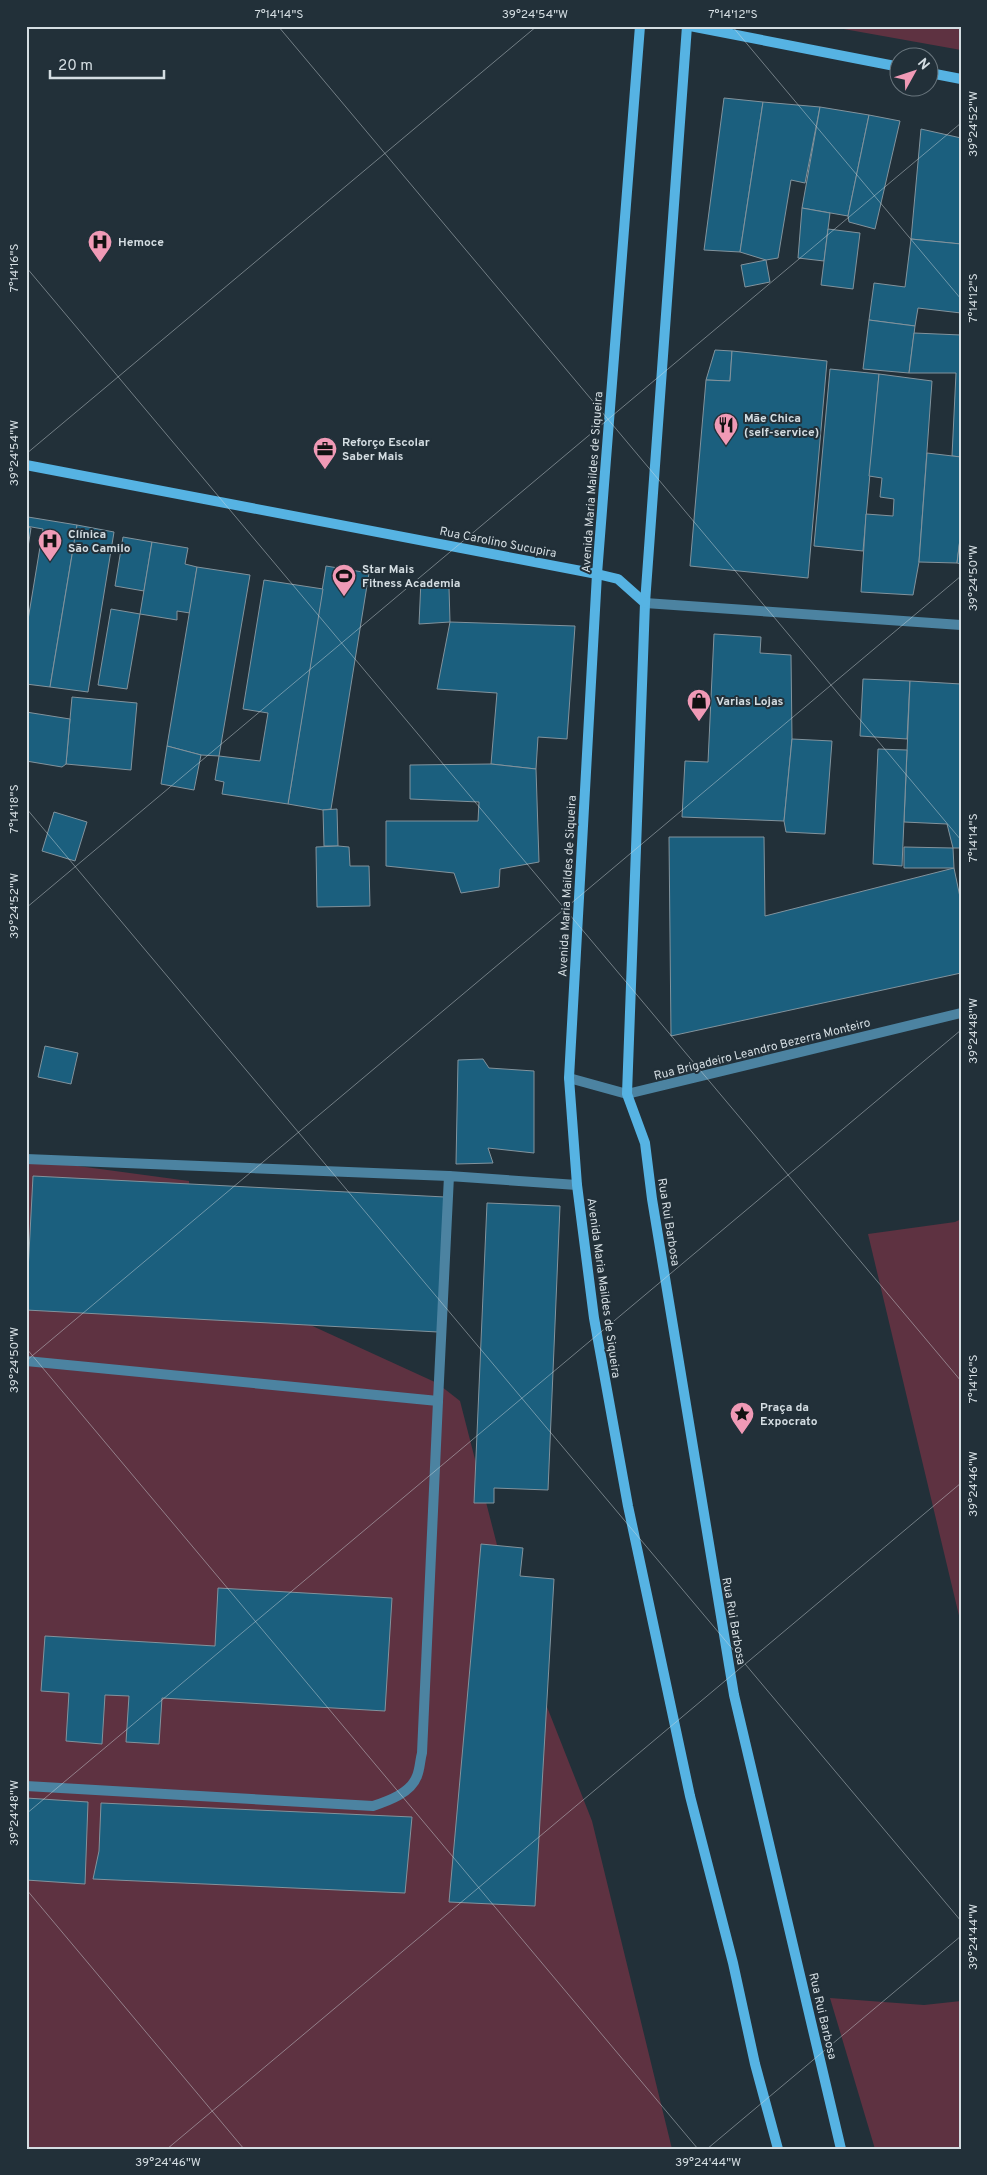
<svg xmlns="http://www.w3.org/2000/svg" width="987" height="2175" font-family="Overpass,sans-serif">
  <rect width="100%" height="100%" fill="#223039"/>
  <!-- green -->
  <g fill="#5e3241">
    <path d="M827,26H961V50Z"/>
    <path d="M26,1159L189,1181L192,1271L437,1383L460,1401L523,1646L592,1821L672,2149H26Z"/>
    <path d="M961,1219V1624L868,1234L955,1222Z"/>
    <path d="M830,1998L924,2005L961,2001V2149H875Z"/>
  </g>
  <!-- building -->
  <g fill="#1b5f7e" stroke="#82939d">
    <path d="M724,98L763,102L740,252L704,250Z"/>
    <path d="M763,102L820,107L805,183L791,180L778,258L766,260L740,252Z"/>
    <path d="M820,107L869,115L848,216L802,208Z"/>
    <path d="M869,115L900,121L875,229L849,222L848,216Z"/>
    <path d="M921,129L961,138V244L911,239Z"/>
    <path d="M802,208L830,213L824,261L798,258Z"/>
    <path d="M828,229L860,233L853,289L821,285Z"/>
    <path d="M911,239L961,244V313L918,308L915,326L869,320L874,283L905,287Z"/>
    <path d="M766,260L770,282L745,287L741,265Z"/>
    <path d="M869,320L915,326L909,373L863,369Z"/>
    <path d="M914,333L961,335V457L952,456L956,373H909Z"/>
    <path d="M715,350L732,351L730,381L706,380Z"/>
    <path d="M732,351L827,361L808,578L690,566L706,380L730,381Z"/>
    <path d="M830,369L879,374L863,551L814,546Z"/>
    <path d="M879,374L932,381L919,562L913,595L861,592L866,514L893,516L894,499L880,497L882,478L869,476Z"/>
    <path d="M927,453L961,457V531L957,563L919,562Z"/>
    <path d="M28,517L77,525L50,687L26,684V632L43,529L26,526Z"/>
    <path d="M77,525L114,532L88,692L50,687Z"/>
    <path d="M26,527L31,528L26,560Z"/>
    <path d="M961,531V564L957,563Z"/>
    <path d="M123,537L152,542L144,591L115,586Z"/>
    <path d="M152,542L188,548L185,564L197,567L190,613L177,611V620L140,614Z"/>
    <path d="M326,566L369,573L331,809L323,810L288,804Z"/>
    <path d="M197,567L250,575L219,756L201,755L167,746Z"/>
    <path d="M264,580L323,589L288,804L222,794L224,782L215,780L219,756L260,761L268,713L243,709Z"/>
    <path d="M421,580L449,588L450,622L419,624Z"/>
    <path d="M111,609L140,614L127,689L98,685Z"/>
    <path d="M450,622L575,626L567,739L538,737L536,769L491,764L497,693L437,689Z"/>
    <path d="M714,634L761,637L760,653L791,655L792,739L784,821L682,817L685,761L708,762Z"/>
    <path d="M863,679L910,681L907,739L860,736Z"/>
    <path d="M910,681L961,684V848H953L947,824L904,822Z"/>
    <path d="M72,697L137,703L131,770L66,764Z"/>
    <path d="M26,712L70,719L66,764L62,767L26,761Z"/>
    <path d="M792,739L832,741L825,834L786,832L784,821Z"/>
    <path d="M167,746L201,755L194,790L161,784Z"/>
    <path d="M878,749L907,750L902,866L873,864Z"/>
    <path d="M491,764L536,769L539,862L500,869L499,887L461,893L454,873L386,866V821H478L479,802L410,799V765Z"/>
    <path d="M337,809L338,846H324L323,810Z"/>
    <path d="M54,812L87,822L75,861L42,851Z"/>
    <path d="M669,837H764L765,916L954,868L961,902V973L671,1036Z"/>
    <path d="M338,846L349,847L350,866H369L370,906L317,907L316,847Z"/>
    <path d="M904,847L953,848L954,868H904Z"/>
    <path d="M45,1046L78,1053L71,1084L38,1077Z"/>
    <path d="M483,1059L489,1068L534,1071V1153L488,1148L493,1163L456,1164L458,1060Z"/>
    <path d="M33,1176L445,1197L438,1332L26,1310Z"/>
    <path d="M487,1203L560,1206L548,1490L494,1488V1503H474Z"/>
    <path d="M481,1544L523,1548L520,1576L554,1579L535,1906L449,1902Z"/>
    <path d="M218,1588L392,1598L385,1711L162,1698L159,1744L126,1742L129,1696L105,1695L102,1744L66,1741L69,1693L41,1691L45,1636L215,1646Z"/>
    <path d="M26,1798L88,1802L85,1884L26,1880Z"/>
    <path d="M101,1803L412,1817L405,1893L93,1879L99,1851Z"/>
  </g>
  <g fill="none" stroke-linecap="round" stroke-linejoin="round">
    <!-- lane -->
    <g stroke="#4c83a1" stroke-width="10">
      <path d="M26,1159L449,1176"/>
      <path d="M26,1361L438,1401L449,1176L577,1185"/>
      <path d="M26,1786L373,1806C388,1801 411,1793 417,1776C420,1769 420,1760 422,1753L438,1401"/>
    </g>
    <!-- street -->
    <g stroke="#4c83a1" stroke-width="10">
      <path d="M645,603L961,625"/>
      <path d="M569,1078L627,1094L961,1013"/>
    </g>
    <!-- secondary -->
    <g stroke="#56b3e3" stroke-width="10">
      <path d="M640,26L597,574L569,1078L577,1185L594,1318L628,1506L690,1796L733,1963L755,2064L778,2149"/>
      <path d="M687,26L645,603L627,1094L645,1143L652,1199L734,1695L841,2149"/>
      <path d="M690,26L900,67"/>
      <path d="M930,73L961,79"/>
      <path d="M26,465L597,574L618,579L645,603"/>
    </g>
  </g>
  <!-- ticks -->
  <path fill="none" stroke="#d4dde2" stroke-width="1" stroke-opacity="0.45" d="M278,26L961,840M732,26L961,299M26,267L961,1381M26,454L537,26M26,808L961,1921M26,908L961,123M26,1348L698,2149M26,1361L961,576M26,1814L961,1030M26,1889L244,2149M167,2149L961,1483M707,2149L961,1936"/>
  <!-- icons -->
  <defs>
    <symbol id="hospital-pin" viewBox="-11 -11 22 30"><path d="M0 17L-7.5 6A9.5 9.5 0 1 1 7.5 6Z" fill="#f09ab6" stroke="#223039"/><path d="M-5-5h3v3.5h4V-5h3V5h-3V1.5h-4V5h-3Z" fill="#111"/></symbol>
    <symbol id="restaurant-pin" viewBox="-11 -11 22 30"><path d="M0 17L-7.5 6A9.5 9.5 0 1 1 7.5 6Z" fill="#f09ab6" stroke="#223039"/><path d="M-5-6h1v4h1v-4h1v4h1v-4h1v5L-1.5 .5V6h-2V.5L-5-1ZM5-6V6H3V1.5H1.5Q1.5-4 5-6Z" fill="#111"/></symbol>
    <symbol id="office-pin" viewBox="-11 -11 22 30"><path d="M0 17L-7.5 6A9.5 9.5 0 1 1 7.5 6Z" fill="#f09ab6" stroke="#223039"/><path d="M-6-3h4V-5.5h4V-3h4V5H-6ZM-1-4.5V-3h2v-1.5ZM-6 0V1H6V0Z" fill="#111"/></symbol>
    <symbol id="stadium-pin" viewBox="-11 -11 22 30"><path d="M0 17L-7.5 6A9.5 9.5 0 1 1 7.5 6Z" fill="#f09ab6" stroke="#223039"/><path d="M0-5a6.5 5 0 1 0 0 10a6.5 5 0 1 0 0-10ZM-3.5-1.8h7v3.6h-7Z" fill="#111"/></symbol>
    <symbol id="shop-pin" viewBox="-11 -11 22 30"><path d="M0 17L-7.5 6A9.5 9.5 0 1 1 7.5 6Z" fill="#f09ab6" stroke="#223039"/><path d="M-5-2.5h2.3a2.7 3.5 0 0 1 5.4 0H5L5.5 6h-11ZM-1.5-2.5h3a1.5 2.3 0 0 0-3 0Z" fill="#111"/></symbol>
    <symbol id="sight-pin" viewBox="-11 -11 22 30"><path d="M0 17L-7.5 6A9.5 9.5 0 1 1 7.5 6Z" fill="#f09ab6" stroke="#223039"/><path d="M0-6L1.8-2.2L6-1.7L2.9 1.2L3.7 5.4L0 3.3L-3.7 5.4L-2.9 1.2L-6-1.7L-1.8-2.2Z" fill="#111"/></symbol>
  </defs>
  <g fill-rule="evenodd">
    <use href="#hospital-pin" x="86" y="228" width="28" height="38"/>
    <use href="#restaurant-pin" x="712" y="411" width="28" height="38"/>
    <use href="#office-pin" x="311" y="435" width="28" height="38"/>
    <use href="#hospital-pin" x="36" y="527" width="28" height="38"/>
    <use href="#stadium-pin" x="330" y="562" width="28" height="38"/>
    <use href="#shop-pin" x="685" y="687" width="28" height="38"/>
    <use href="#sight-pin" x="728" y="1400" width="28" height="38"/>
  </g>
  <g text-anchor="middle" stroke-width="4" stroke-linejoin="round" paint-order="stroke">
    <!-- poi labels -->
    <g font-size="12" font-weight="bold" fill="#d4dde2" stroke="#223039" text-anchor="start">
      <text x="118" y="246">Hemoce</text>
      <text x="744" y="422">Mãe Chica<tspan x="744" dy="14">(self-service)</tspan></text>
      <text x="342" y="446">Reforço Escolar<tspan x="342" dy="14">Saber Mais</tspan></text>
      <text x="68" y="538">Clínica<tspan x="68" dy="14">São Camilo</tspan></text>
      <text x="362" y="573">Star Mais<tspan x="362" dy="14">Fitness Academia</tspan></text>
      <text x="716" y="705">Varias Lojas</text>
      <text x="760" y="1411">Praça da<tspan x="760" dy="14">Expocrato</tspan></text>
    </g>
    <!-- street labels -->
    <g font-size="12" fill="#d4dde2" stroke="#223039">
      <text transform="translate(592 482) rotate(-86)" y="4">Avenida Maria Maildes de Siqueira</text>
      <text transform="translate(498 542) rotate(11)" y="4">Rua Carolino Sucupira</text>
      <text transform="translate(567 886) rotate(-87)" y="4">Avenida Maria Maildes de Siqueira</text>
      <text transform="translate(762 1049) rotate(-14)" y="4">Rua Brigadeiro Leandro Bezerra Monteiro</text>
      <text transform="translate(669 1222) rotate(81)" y="4">Rua Rui Barbosa</text>
      <text transform="translate(604 1288) rotate(82)" y="4">Avenida Maria Maildes de Siqueira</text>
      <text transform="translate(734 1621) rotate(80)" y="4">Rua Rui Barbosa</text>
      <text transform="translate(823 2016) rotate(77)" y="4">Rua Rui Barbosa</text>
    </g>
  </g>
  <!-- border -->
  <rect width="987" height="2175" fill="none" stroke="#223039" stroke-width="55"/>
  <!-- north arrow -->
  <g transform="translate(914 72) rotate(50)"><circle r="24" fill="#223039" stroke="#69757d"/>
  <path d="M0-4L9 19L0 12L-9 19Z" fill="#f09ab6"/>
  <text y="-8" font-size="14" font-weight="bold" text-anchor="middle" fill="#d4dde2">N</text>
  </g>
  <!-- scale -->
  <path d="M50 70v8h114v-8" fill="none" stroke="#d4dde2" stroke-width="2.5"/>
  <text x="58" y="70" font-size="15" fill="#d4dde2" stroke="#223039" stroke-width="4" paint-order="stroke">20 m</text>
  <rect x="28" y="28" width="932" height="2120" fill="none" stroke="#d4dde2" stroke-width="2"/>
  <g font-size="12" text-anchor="middle" fill="#d4dde2">
    <text x="279" y="18">7°14'14"S</text>
    <text x="535" y="18">39°24'54"W</text>
    <text x="733" y="18">7°14'12"S</text>
    <text transform="translate(973 124) rotate(-90)" y="4">39°24'52"W</text>
    <text transform="translate(14 268) rotate(-90)" y="4">7°14'16"S</text>
    <text transform="translate(973 298) rotate(-90)" y="4">7°14'12"S</text>
    <text transform="translate(14 453) rotate(-90)" y="4">39°24'54"W</text>
    <text transform="translate(973 578) rotate(-90)" y="4">39°24'50"W</text>
    <text transform="translate(14 809) rotate(-90)" y="4">7°14'18"S</text>
    <text transform="translate(973 838) rotate(-90)" y="4">7°14'14"S</text>
    <text transform="translate(14 906) rotate(-90)" y="4">39°24'52"W</text>
    <text transform="translate(973 1031) rotate(-90)" y="4">39°24'48"W</text>
    <text transform="translate(14 1360) rotate(-90)" y="4">39°24'50"W</text>
    <text transform="translate(973 1379) rotate(-90)" y="4">7°14'16"S</text>
    <text transform="translate(973 1484) rotate(-90)" y="4">39°24'46"W</text>
    <text transform="translate(14 1813) rotate(-90)" y="4">39°24'48"W</text>
    <text transform="translate(973 1937) rotate(-90)" y="4">39°24'44"W</text>
    <text x="168" y="2166">39°24'46"W</text>
    <text x="708" y="2166">39°24'44"W</text>
  </g>
</svg>
